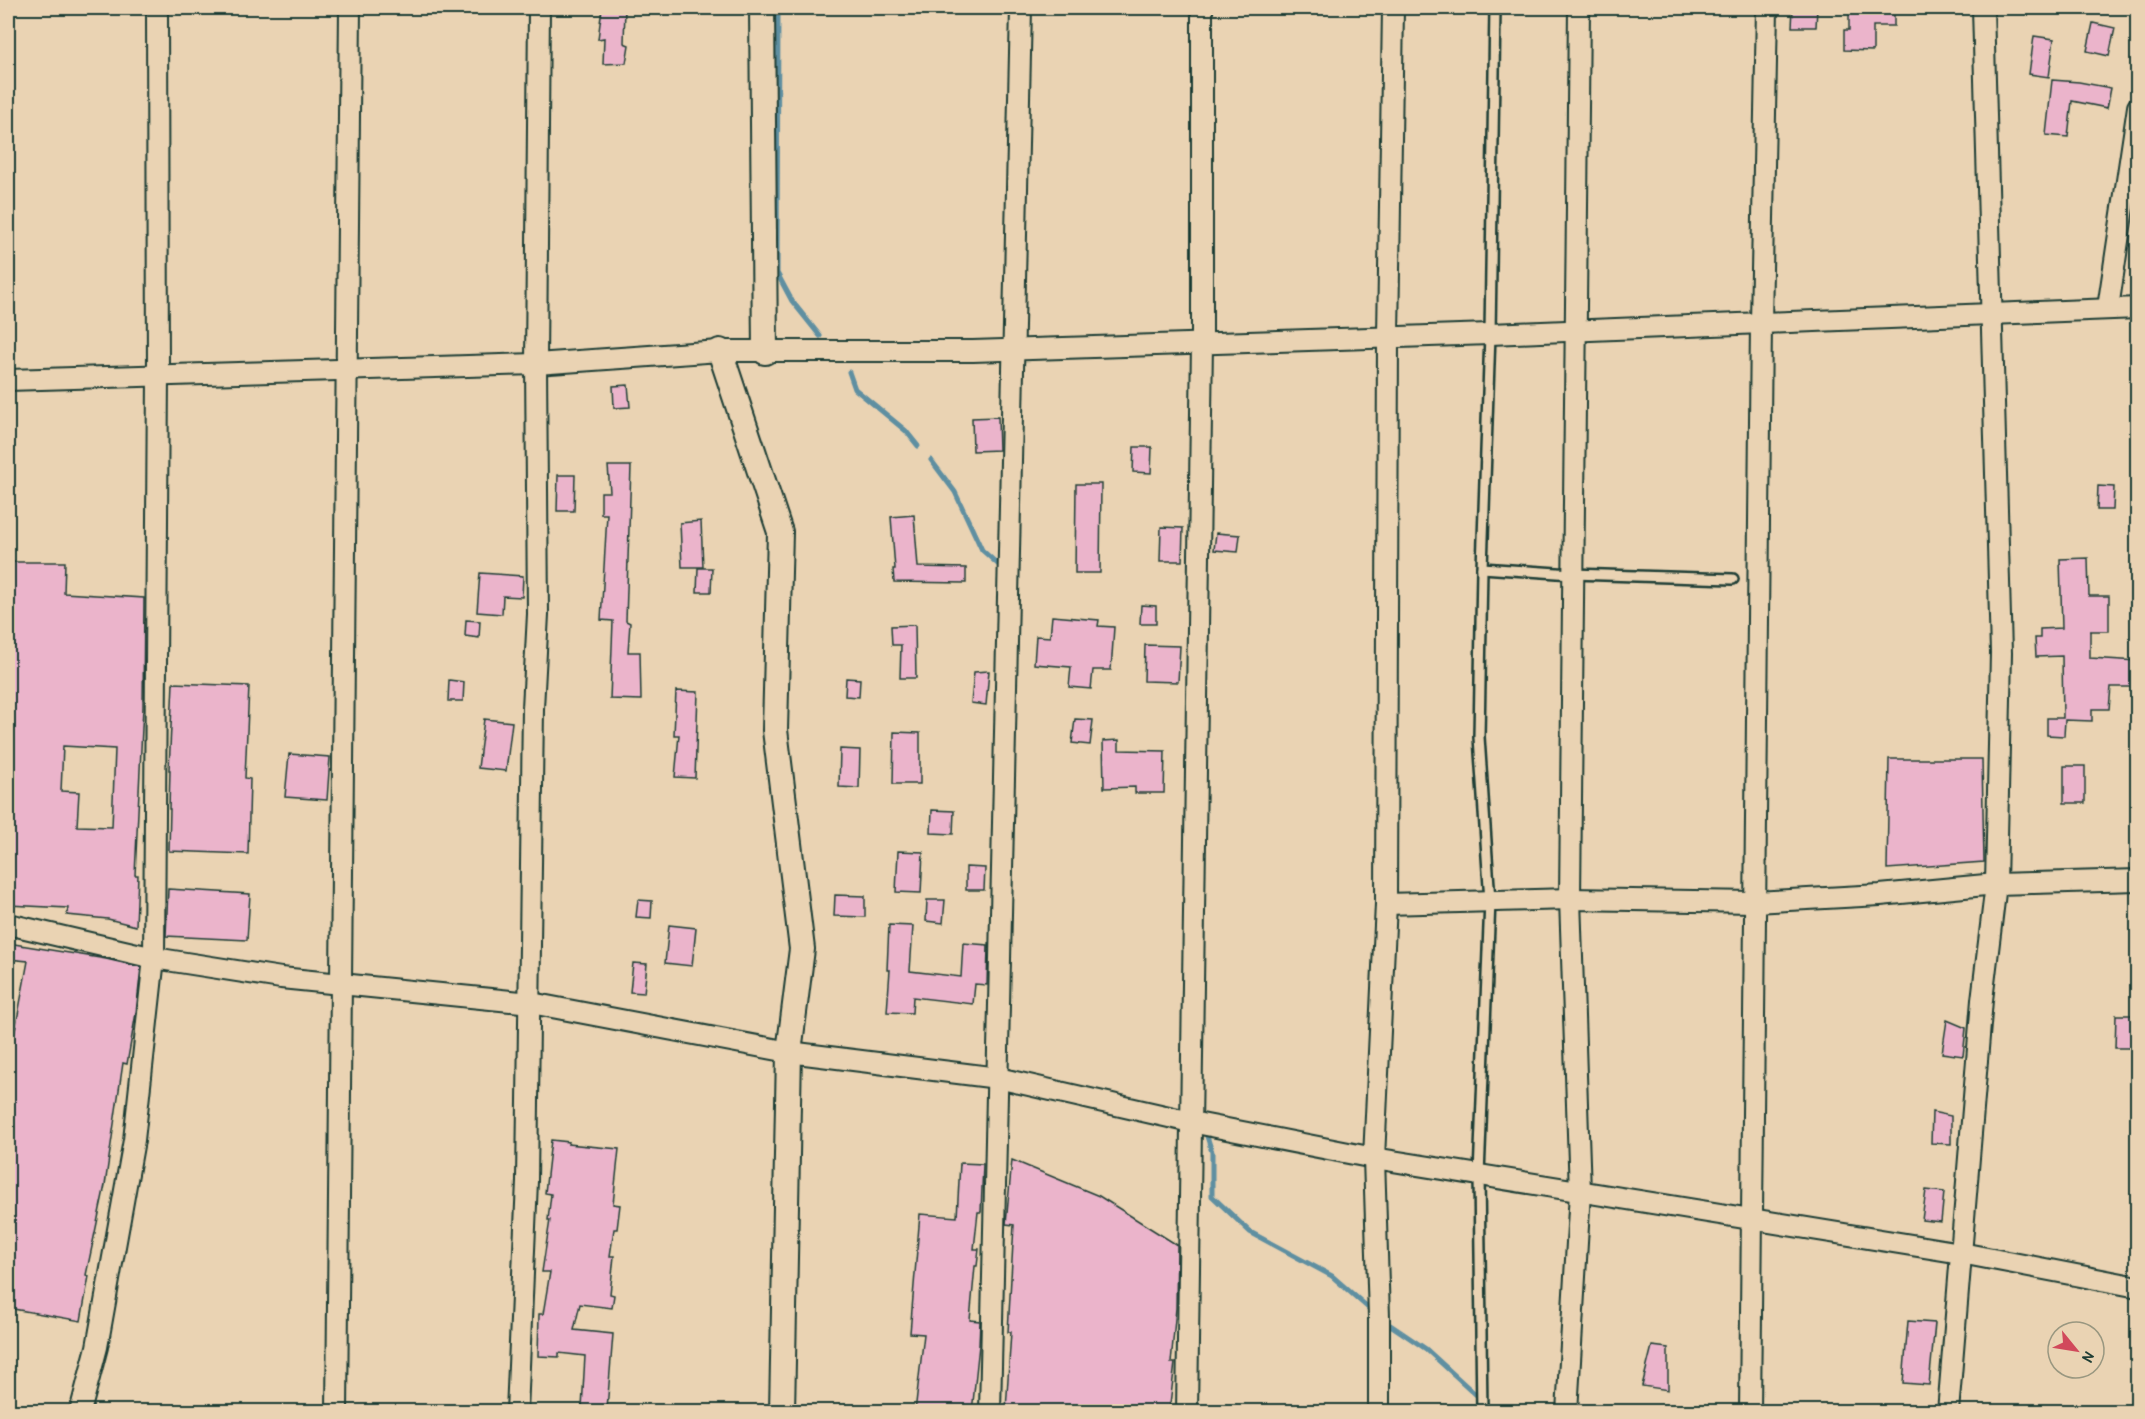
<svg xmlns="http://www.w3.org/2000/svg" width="2145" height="1419" font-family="'Patrick Hand',sans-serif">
  <rect width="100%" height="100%" fill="#ead3b3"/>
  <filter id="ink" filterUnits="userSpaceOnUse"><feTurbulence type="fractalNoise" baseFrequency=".0167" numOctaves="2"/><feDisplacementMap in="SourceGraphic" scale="12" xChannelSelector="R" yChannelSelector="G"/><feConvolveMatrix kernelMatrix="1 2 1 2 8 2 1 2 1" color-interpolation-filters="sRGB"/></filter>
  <g filter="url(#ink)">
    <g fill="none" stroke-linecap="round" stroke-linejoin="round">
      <!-- stream -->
      <g stroke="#5f8fa1" stroke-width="5">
        <path d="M778,8L777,273L792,301L820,336"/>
        <path d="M849,372L855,389L906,431L918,446"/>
        <path d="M931,460L955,492L982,550L1002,568"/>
        <path d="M1205,1130L1212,1152V1196L1250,1232L1332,1276L1373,1312"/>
        <path d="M1383,1320L1426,1349L1495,1412"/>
      </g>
    </g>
    <!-- building -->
    <g fill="#ebb4cb" stroke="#1f3d34" stroke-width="1.5" fill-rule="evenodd">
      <path d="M602,8H625L624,43L629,45L626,63L603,64L604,38L598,39Z"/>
      <path d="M1793,8H1817L1816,27H1792Z"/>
      <path d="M1849,8H1894V26H1873V51L1844,50V30H1849Z"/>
      <path d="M2093,23L2115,28L2109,56L2087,51Z"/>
      <path d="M2034,36L2054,39L2049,77L2029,74Z"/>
      <path d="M2052,80L2079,82L2111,88L2107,108L2072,101L2068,137L2046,135Z"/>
      <path d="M628,385L630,407L614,408L613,386Z"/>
      <path d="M998,417L999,450L973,451L972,418Z"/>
      <path d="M1134,447H1152L1151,473L1133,472Z"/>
      <path d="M608,466H631L626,621L630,623L628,652H640L641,700L610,699L613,621L601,620L607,514H601V492H610Z"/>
      <path d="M558,475H575L574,511H557Z"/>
      <path d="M1076,484H1101L1100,573H1075Z"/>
      <path d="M2098,486L2114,487L2113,510H2097Z"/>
      <path d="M914,515L918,567L966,568V583L894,582L893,569H895L891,517Z"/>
      <path d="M701,521L703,567H682L680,523Z"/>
      <path d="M1161,527L1183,528L1182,561H1160Z"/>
      <path d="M1216,533L1240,535L1238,552L1214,550Z"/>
      <path d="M2088,558L2089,596H2109V631H2090V658L2138,661V687H2111L2109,709H2092V721L2065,720L2064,736L2047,735V718H2063L2062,656L2036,657L2035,638H2040V629L2062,628L2060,559Z"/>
      <path d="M8,562H65L64,593L144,598L143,707L135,875H138L136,926L108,919L67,915L68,908L8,905ZM63,746L115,749L112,827L77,826L79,792L61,791Z"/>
      <path d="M698,568H712L711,592H697Z"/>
      <path d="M480,573L523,576L522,597L503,596L502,614L477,612Z"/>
      <path d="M1141,605L1156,606V624H1140Z"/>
      <path d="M1052,616L1099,620L1098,626L1114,627L1111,670H1093L1091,689L1069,687L1071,667L1034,664L1036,636L1050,637Z"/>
      <path d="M466,620L480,621L479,638L465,636Z"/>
      <path d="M915,625L916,678H900L901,645H892L891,626Z"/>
      <path d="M1145,645L1180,646L1178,682L1144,681Z"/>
      <path d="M989,671L986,705L971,703L974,672Z"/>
      <path d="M846,678L860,679L859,697L845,696Z"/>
      <path d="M449,680L464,682L463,701H448Z"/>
      <path d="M173,683L249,686L245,778L250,779L248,854L169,851L170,809H169L170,770H169Z"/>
      <path d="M676,691L698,692L695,778L675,777L679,735H674Z"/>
      <path d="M484,719L512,722L506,771L478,768Z"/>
      <path d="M1075,719L1093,720L1090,745L1072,743Z"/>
      <path d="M894,732L920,733V784H893Z"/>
      <path d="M1119,740V750L1165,751L1164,793H1135V787L1104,788L1103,741Z"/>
      <path d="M840,749L860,750L859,788L839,787Z"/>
      <path d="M289,754L330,757L327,800L285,797Z"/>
      <path d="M1889,759H1982L1984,862L1887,869Z"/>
      <rect x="2064" y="766" width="21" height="37"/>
      <path d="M932,810L954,811L953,834L931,833Z"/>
      <path d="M898,851L923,852L921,893L896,892Z"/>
      <path d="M966,867L985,868L984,890H966Z"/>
      <path d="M168,889L250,894L247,940L166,936Z"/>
      <path d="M835,895L865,896V917L834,916Z"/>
      <path d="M638,900L652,901L651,918L636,917Z"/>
      <path d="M927,900H945L943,923L926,921Z"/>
      <path d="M669,925L696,928L692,966L665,963Z"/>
      <path d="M889,925L913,926L910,971L961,977L963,943L988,945L987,985L975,984L973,1004L913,997L912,1013L887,1012L890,970H887Z"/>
      <path d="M8,943L106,959L141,967L136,1013L127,1064L123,1063L105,1185L86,1275L89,1276L81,1321L8,1308V1063H9L28,961L8,959Z"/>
      <path d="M633,963L647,964L644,993L630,992Z"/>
      <path d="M2116,1015H2138V1048H2115Z"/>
      <path d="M1947,1020L1966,1028L1963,1056L1942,1053Z"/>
      <path d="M1932,1112L1951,1116V1144L1931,1143Z"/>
      <path d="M551,1140L569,1142L568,1144L619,1149L613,1204L620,1205L617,1229H614L610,1256H614L610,1294L614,1295L612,1308L580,1304L574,1330L613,1334L607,1409L582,1408L585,1356L559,1353V1357L538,1356L539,1314H543L550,1272H542L550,1220H548L551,1194L545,1193Z"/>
      <path d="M1012,1160L1099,1196L1177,1245L1176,1308L1171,1363H1175L1169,1412H1032L1006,1410L1011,1332H1008L1014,1225L1006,1224Z"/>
      <path d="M960,1163L983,1164L981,1212H978L974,1249H979L977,1266H975L970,1320L980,1321L979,1345L972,1412H915L924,1334L910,1333L920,1214L957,1217Z"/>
      <path d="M1926,1190L1944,1192L1941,1222L1922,1220Z"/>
      <path d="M1908,1321L1935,1323L1929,1385L1903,1383Z"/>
      <path d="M1652,1346L1668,1348V1390L1642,1386Z"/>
    </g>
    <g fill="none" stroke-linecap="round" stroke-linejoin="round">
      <defs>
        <g id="service">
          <path d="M1482,568L1572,574L1733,579"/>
          <path d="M1482,1412L1479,1175L1490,901L1479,737L1482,568L1490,334L1495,8"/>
        </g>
        <g id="minor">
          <path d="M2108,308L2138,107"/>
          <path d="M8,380L536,364L720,351H973L1490,334L2138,308"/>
          <path d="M1386,904L1570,899L1755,902L1880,895L1996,884L2138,880"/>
          <path d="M8,924L154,958L281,978L531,1003L789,1052L998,1078L1191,1122L1374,1158L1961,1253L2138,1287"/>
          <path d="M80,1412L97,1347L134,1140L154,958L158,375L157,8"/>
          <path d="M337,1412L350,8"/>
          <path d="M517,1412L527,1181L533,708L538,614L536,364L539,8"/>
          <path d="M990,1412L1021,8"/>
          <path d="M1187,1412L1202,343V8"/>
          <path d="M1379,1412V1317L1374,1158L1386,904L1388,336L1393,8"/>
          <path d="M1567,1412L1580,1192L1570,899L1579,8"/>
          <path d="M1750,1412L1761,323L1767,8"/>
          <path d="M1948,1412L1982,1000L1996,884L2001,653L1983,8"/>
        </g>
        <g id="tertiary">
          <path d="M762,8L765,352"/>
          <path d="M720,351L780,532L775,730L802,949L789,1052L782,1412"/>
        </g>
      </defs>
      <!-- service casing -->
      <use href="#service" stroke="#1f3d34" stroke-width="14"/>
      <!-- minor casing -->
      <use href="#minor" stroke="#1f3d34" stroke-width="24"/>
      <!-- tertiary casing -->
      <use href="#tertiary" stroke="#1f3d34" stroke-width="28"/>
      <!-- service -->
      <use href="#service" stroke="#ead3b3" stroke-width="9"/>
      <!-- minor -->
      <use href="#minor" stroke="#ead3b3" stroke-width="20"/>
      <!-- tertiary -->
      <use href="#tertiary" stroke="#ead3b3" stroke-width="24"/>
    </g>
  </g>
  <!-- margin -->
  <rect width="2145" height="1419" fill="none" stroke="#ead3b3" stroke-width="30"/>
  <rect x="15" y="15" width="2115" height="1389" fill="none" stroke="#1f3d34" stroke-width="2" filter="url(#ink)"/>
  <!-- north arrow -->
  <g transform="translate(2076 1350) rotate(120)"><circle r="28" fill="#ead3b3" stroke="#999780" stroke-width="1.5"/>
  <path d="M0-4.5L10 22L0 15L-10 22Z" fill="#d1495b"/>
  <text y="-9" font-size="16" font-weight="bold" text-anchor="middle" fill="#1f3d34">N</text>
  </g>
</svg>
